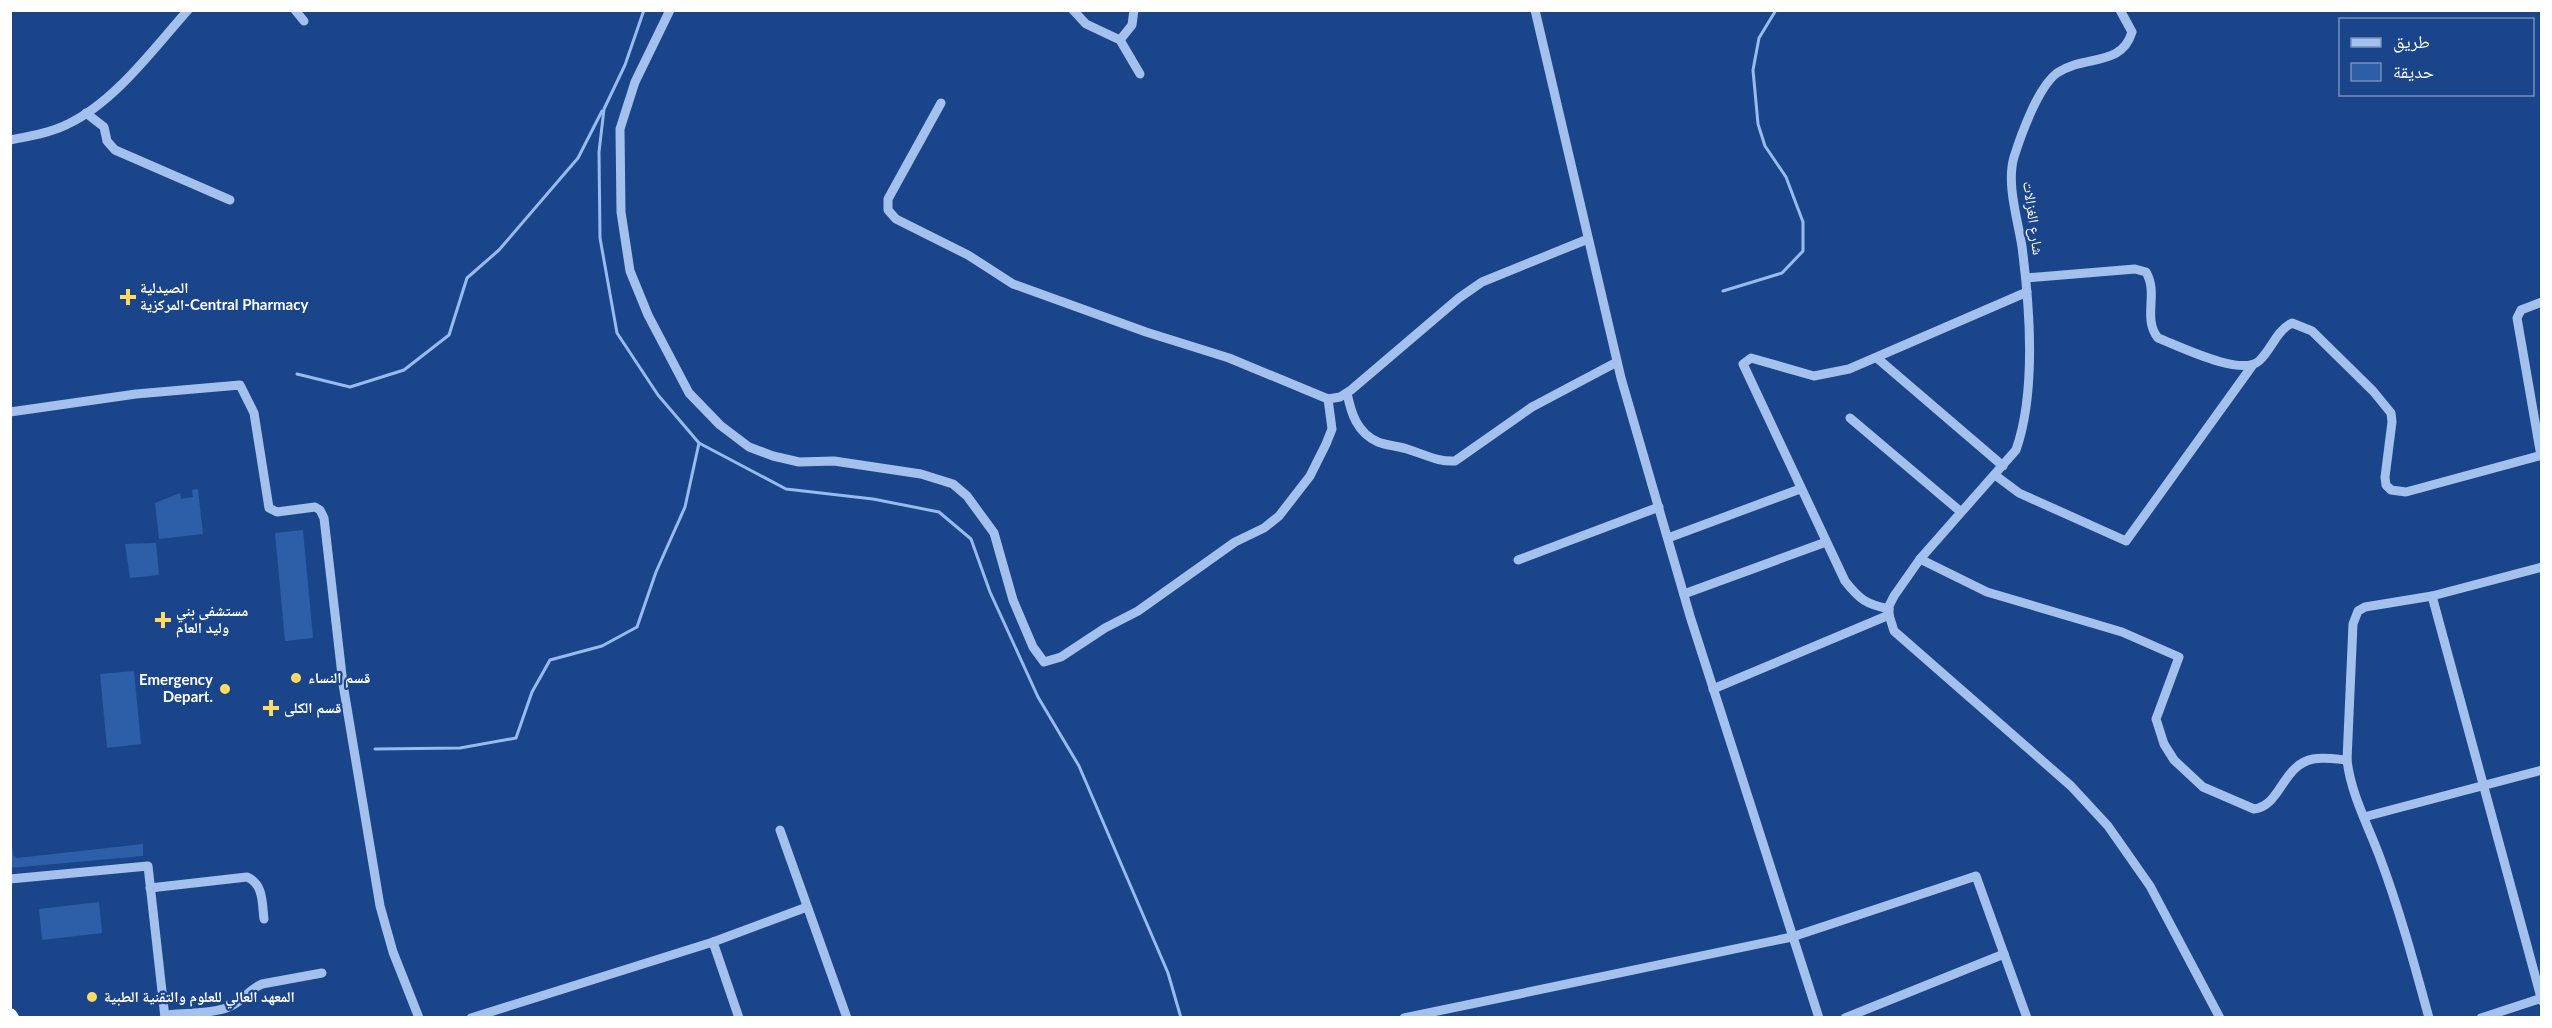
<svg xmlns="http://www.w3.org/2000/svg" width="2552" height="1028" font-family="Lato,'Noto Naskh Arabic',sans-serif">
  <rect width="100%" height="100%" fill="#1a458a"/>
  <!-- green -->
  <g fill="#2d5ea8">
    <path d="M198,489L203,534L159,539L155,503L180,493L181,499L193,497L192,490Z"/>
    <path d="M303,530L313,638L285,641L275,533Z"/>
    <path d="M156,543L159,575L130,578L125,544Z"/>
    <path d="M134,671L141,744L107,748L100,674Z"/>
    <path d="M11,837L13,855L17,858L143,844V856L11,868Z"/>
    <path d="M99,902L102,933L42,940L39,909Z"/>
  </g>
  <g fill="none" stroke-linecap="round" stroke-linejoin="round">
    <!-- stream -->
    <g stroke="#97bbef" stroke-width="3">
      <path d="M644,10L625,65L604,109L599,152L600,238L617,333L658,395L699,443L786,489L873,499L939,512L971,539L990,592L1038,697L1079,766L1168,973L1181,1018"/>
      <path d="M1723,291L1782,273L1803,251V222L1786,177L1765,146L1758,124L1753,70L1759,38L1776,10"/>
      <path d="M297,374L350,387L404,370L449,335L467,278L499,250L578,158L602,111"/>
      <path d="M375,749L460,748L516,738L532,692L550,660L602,646L637,627L656,572L685,507L699,443"/>
    </g>
    <!-- minor -->
    <g stroke="#a4c1ed" stroke-width="9">
      <path d="M295,10L304,21"/>
      <path d="M670,10L635,82L620,129L621,212L630,271L648,315L689,393L720,425L749,447L773,456L799,462L834,461L921,474L953,484L967,496L994,533L1013,600L1033,647L1044,662L1061,657L1105,628L1138,611L1235,542L1264,528L1279,516L1310,476L1326,444L1332,429L1328,399"/>
      <path d="M1073,10L1086,24L1120,40L1140,74"/>
      <path d="M1535,10L1621,378L1690,616L1819,1018"/>
      <path d="M2120,10L2132,32C2121,68 2085,54 2057,73C2038,87 2021,135 2014,157C2006,184 2018,220 2022,247C2030,308 2036,393 2016,450L1920,559L1894,596L1889,606V615L1894,631L2071,786L2108,826L2150,886L2220,1018"/>
      <path d="M1120,40L1132,25L1134,10"/>
      <path d="M941,103L888,199V210L896,219L968,255L1013,284L1146,332L1229,358L1328,399L1340,397L1351,390L1459,298L1482,282L1588,239"/>
      <path d="M86,113L104,127L107,141L115,150L230,200"/>
      <path d="M10,140C30,136 50,133 68,124C115,102 154,48 188,10"/>
      <path d="M2026,278L2135,269L2146,272C2159,294 2142,318 2158,338C2179,346 2241,377 2259,361C2272,349 2276,331 2292,323L2312,331L2373,391L2391,413L2392,422L2385,477L2386,485L2391,490L2406,492L2542,455"/>
      <path d="M1877,358L2003,466"/>
      <path d="M1347,393C1351,413 1357,433 1378,442C1388,446 1400,446 1410,450C1426,455 1438,462 1455,461L1532,407L1617,362"/>
      <path d="M10,412L136,394L240,385L254,413L269,508L277,512L315,507L320,510L324,518L343,684L380,906L393,952L419,1018"/>
      <path d="M1850,418L1961,512"/>
      <path d="M2541,456L2517,318L2521,310L2542,302"/>
      <path d="M1995,475L2019,493L2126,541L2252,366"/>
      <path d="M1668,538L1800,489"/>
      <path d="M1920,559L1987,592L2122,632L2179,657L2156,719L2164,744L2174,760L2203,787L2254,809C2281,806 2282,765 2313,759C2324,757 2336,759 2347,760"/>
      <path d="M1518,560L1659,507"/>
      <path d="M1684,594L1826,542"/>
      <path d="M2432,596L2542,1001"/>
      <path d="M1889,609C1866,604 1860,600 1845,581L1743,364L1751,358L1814,376L1849,369L2027,292"/>
      <path d="M1713,689L1889,615"/>
      <path d="M2364,817L2542,770"/>
      <path d="M780,830L847,1018"/>
      <path d="M10,879L148,866L165,1018"/>
      <path d="M150,888L247,877C264,884 262,904 264,919"/>
      <path d="M165,1015C183,1013 215,1014 231,1006C243,1001 249,989 262,984L322,973"/>
      <path d="M471,1018L713,942"/>
      <path d="M739,1018L713,942L807,907"/>
      <path d="M1404,1018L1792,937L1976,876L2027,1018"/>
      <path d="M1845,1018L2004,954"/>
      <path d="M2429,1018C2414,963 2399,908 2379,855C2367,823 2351,794 2347,760L2353,624L2358,611L2365,607L2432,596L2542,567"/>
      <path d="M2481,1018L2542,998"/>
    </g>
    <!-- highway -->
    <path stroke="#fff" stroke-width="14" d="M10,1015L12,1018"/>
  </g>
  <!-- markers -->
  <g fill="#ffd960" stroke="#1a458a" stroke-width="2">
    <path d="M125 288h6v6h6v6h-6v6h-6v-6h-6v-6h6z"/>
    <path d="M160 611h6v6h6v6h-6v6h-6v-6h-6v-6h6z"/>
    <circle cx="296" cy="678" r="6"/>
    <circle cx="225" cy="689" r="6"/>
    <path d="M268 699h6v6h6v6h-6v6h-6v-6h-6v-6h6z"/>
    <circle cx="92" cy="997" r="6"/>
  </g>
  <g text-anchor="middle" stroke-width="4.5" stroke-linejoin="round" paint-order="stroke">
    <!-- street labels -->
    <g font-size="15" fill="#fff" stroke="#1a458a">
      <text transform="translate(2033 218) rotate(82)" y="5">شارع الغزالات</text>
    </g>
    <!-- poi labels -->
    <g font-size="15" font-weight="bold" fill="#fff" stroke="#1a458a" text-anchor="start">
      <text x="140" y="293">الصيدلية<tspan x="140" dy="17">المركزية-Central Pharmacy</tspan></text>
      <text x="176" y="616">مستشفى بني<tspan x="176" dy="17">وليد العام</tspan></text>
      <text x="308" y="683">قسم النساء</text>
      <text x="213" y="685" text-anchor="end">Emergency<tspan x="213" dy="17">Depart.</tspan></text>
      <text x="284" y="713">قسم الكلى</text>
      <text x="104" y="1002">المعهد العالي للعلوم والتقنية الطبية</text>
    </g>
  </g>
  <!-- border -->
  <rect width="2552" height="1028" fill="none" stroke="#ffffff" stroke-width="24"/>
  <!-- legend -->
  <rect x="2339" y="18" width="195" height="78" fill="#1a458a" stroke="#768fb9" stroke-width="1.5"/>
  <rect x="2351" y="38" width="30" height="9" fill="#a4c1ed" stroke="#768fb9" stroke-width="1.5"/>
  <text x="2393" y="48" font-size="18" fill="#ffffff">طريق</text>
  <rect x="2351" y="63" width="30" height="18" fill="#2d5ea8" stroke="#768fb9" stroke-width="1.5"/>
  <text x="2393" y="78" font-size="18" fill="#ffffff">حديقة</text>
</svg>
